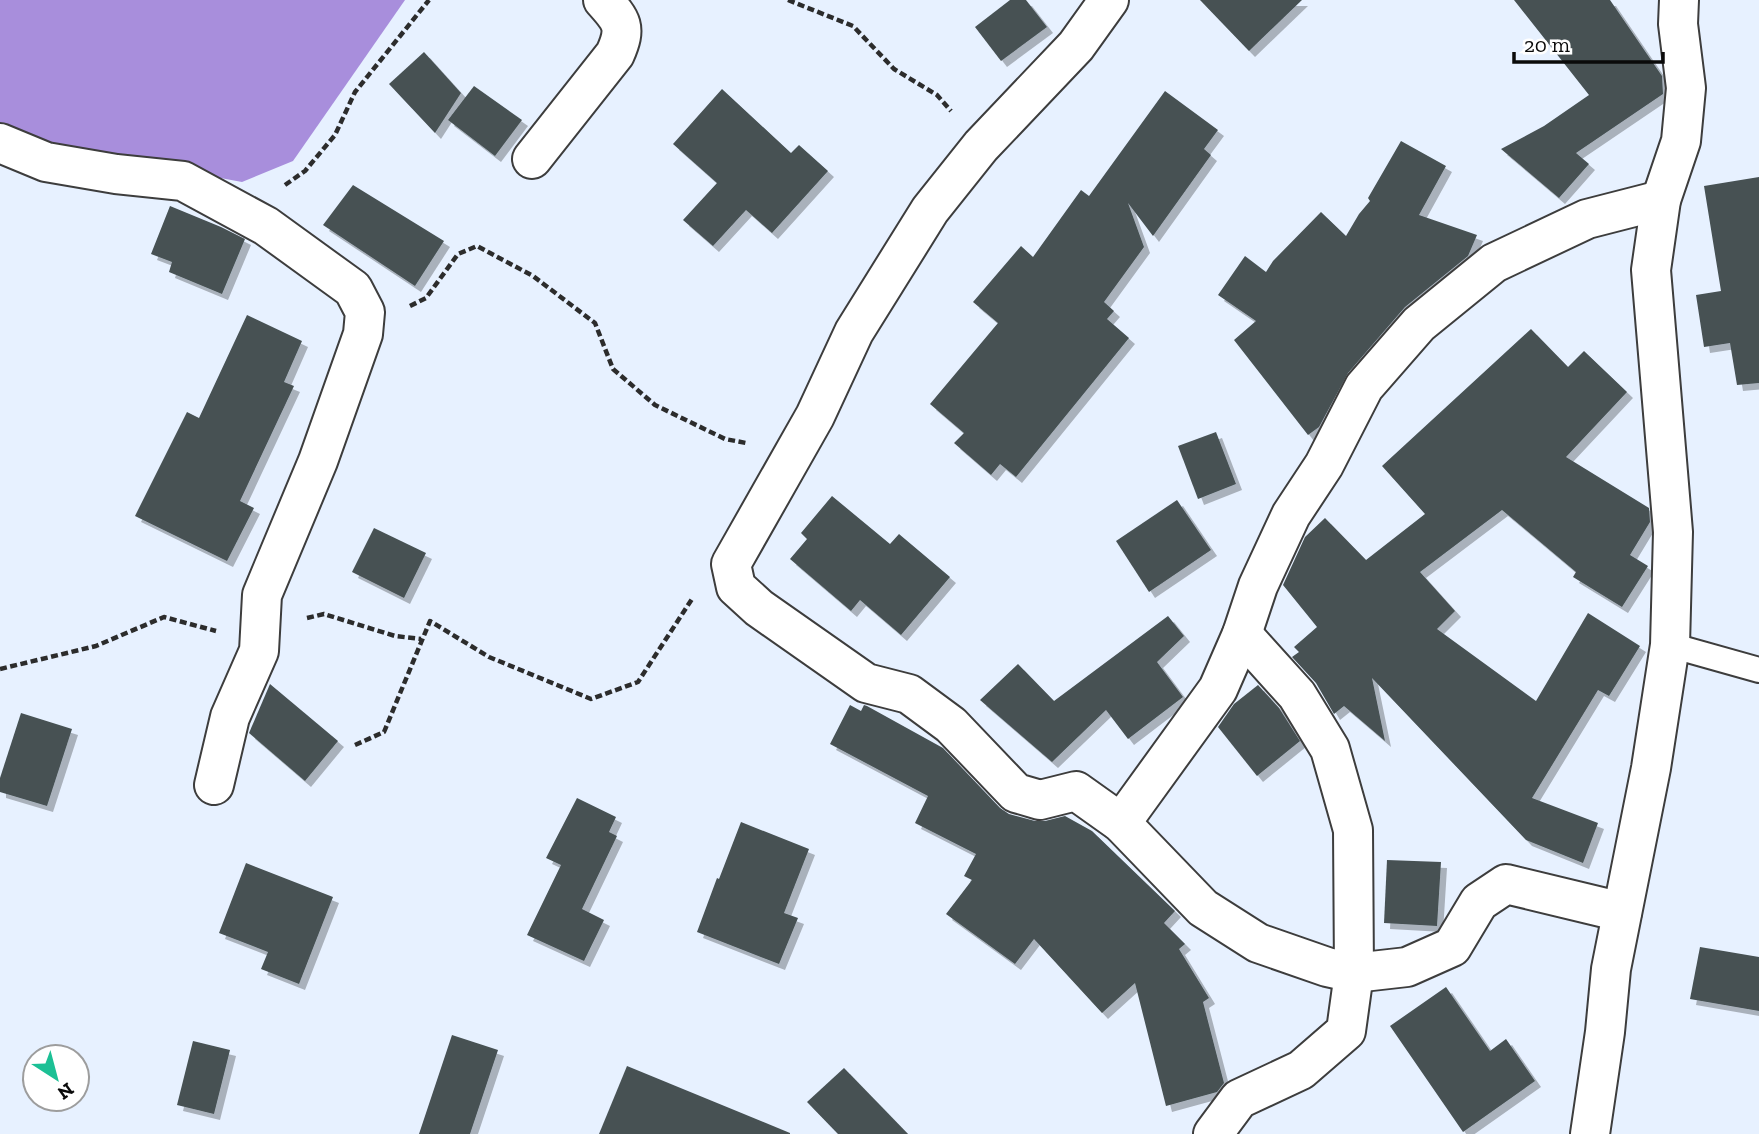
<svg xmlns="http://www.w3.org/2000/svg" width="1759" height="1134" font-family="'Zilla Slab',serif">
  <defs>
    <filter id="shadow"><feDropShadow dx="6" dy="6" stdDeviation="0" flood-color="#0004"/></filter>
  </defs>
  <rect width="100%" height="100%" fill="#e7f1ff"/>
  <!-- forest -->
  <path fill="#a88edc" d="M0,0H405L293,161L242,182L49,146L0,126Z"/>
  <!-- building -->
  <g fill="#465153" filter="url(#shadow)">
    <path d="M1010,0H1026L1047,27L1001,61L975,27Z"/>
    <path d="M1200,0H1302L1249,51Z"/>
    <path d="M1514,0H1610L1662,76L1663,94L1576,153L1589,164L1559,198L1501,149L1544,126L1589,95Z"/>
    <path d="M424,52L461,93L435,133L389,84Z"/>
    <path d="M474,86L522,120L495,156L448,120Z"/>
    <path d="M722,89L791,153L799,145L828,171L772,233L746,210L713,246L683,220L717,183L673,144Z"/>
    <path d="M1165,91L1218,130L1204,149L1211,155L1153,236L1128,203L1144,247L1104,302L1114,311L1107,319L1129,338L1016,477L1000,464L991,475L954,443L964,433L930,404L998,323L973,302L1021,246L1033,257L1081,190L1089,196Z"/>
    <path d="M1401,141L1446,166L1419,215L1477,235L1468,256L1405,307L1348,373L1319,427L1308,435L1234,340L1256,321L1218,295L1245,256L1266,272L1273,261L1321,212L1346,236L1359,214L1370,201L1368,198Z"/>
    <path d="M1759,177V383L1737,385L1730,343L1704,347L1696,295L1721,291L1704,186Z"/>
    <path d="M353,185L444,241L415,286L323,225Z"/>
    <path d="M170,206L221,227L245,239L222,294L169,272L172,262L151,254Z"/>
    <path d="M247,315L302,341L284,382L294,386L240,501L254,508L227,561L135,516L187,412L199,418Z"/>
    <path d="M1531,329L1568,367L1584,351L1627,392L1566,457L1649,508L1650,522L1630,555L1648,566L1622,607L1573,577L1576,572L1502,510L1420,572L1455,611L1437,629L1536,701L1588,613L1640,646L1609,696L1598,690L1532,798L1598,823L1583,863L1526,840L1372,678L1385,741L1344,706L1334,714L1316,683L1292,657L1299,652L1294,647L1317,627L1283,585L1305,537L1325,518L1366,560L1425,514L1382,466Z"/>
    <path d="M1216,432L1236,484L1198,499L1178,446Z"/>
    <path d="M832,496L890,544L899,534L950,577L901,635L860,600L851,611L790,559L807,539L801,533Z"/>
    <path d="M1177,500L1211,550L1149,592L1116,541Z"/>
    <path d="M374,528L426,553L404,598L352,572Z"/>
    <path d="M1168,616L1184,636L1157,662L1183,697L1128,739L1106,710L1052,762L980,700L1018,664L1054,701Z"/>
    <path d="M270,684L338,741L305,781L249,733Z"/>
    <path d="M1258,685L1279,708L1300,741L1257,776L1218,727L1234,704Z"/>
    <path d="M850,705L861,711L864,705L867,706L943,748L1000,808L1009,814L1035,821H1045L1065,816L1092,831L1175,911L1164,923L1185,944L1179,949L1209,998L1203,1002L1224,1083L1217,1092L1166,1106L1135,983L1102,1013L1034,939L1015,964L946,914L972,880L964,876L976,854L915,823L928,796L830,744Z"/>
    <path d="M21,713L72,729L47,806L0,792V778Z"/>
    <path d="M577,798L616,817L609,832L617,836L582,909L604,920L584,961L527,935L561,865L546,858Z"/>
    <path d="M741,822L809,849L784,913L798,918L779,964L697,932L717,878L719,879Z"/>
    <path d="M1387,860L1441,862L1437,926L1384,923Z"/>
    <path d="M246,863L333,897L299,984L261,969L268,952L219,933Z"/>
    <path d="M1700,947L1759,957V1011L1690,999Z"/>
    <path d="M1446,987L1490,1051L1506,1039L1535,1081L1463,1132L1390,1026Z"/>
    <path d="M452,1035L498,1050L470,1134H419Z"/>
    <path d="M193,1041L230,1050L214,1114L177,1105Z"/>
    <path d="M627,1066L790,1133V1134H599Z"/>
    <path d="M844,1068L908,1134H838L807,1102Z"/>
  </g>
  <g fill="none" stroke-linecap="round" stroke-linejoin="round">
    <defs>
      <path id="lane" d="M1670,645L1759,670"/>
      <g id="street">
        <path d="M1109,0L1076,46L981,146L930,210L854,332L815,416L731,564L736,587L759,608L866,683L909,694L951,725L1016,793L1040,800L1076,791L1121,823L1203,908L1258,943L1327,967L1354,973L1407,967L1452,947L1479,902L1506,884L1622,912"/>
        <path d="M0,143L46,162L116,174L183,181L266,226L353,289L365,312L363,334L318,461L262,595L259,651L230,717L214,785"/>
        <path d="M532,159L615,54C627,27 622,21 603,0"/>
        <path d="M1121,823L1218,689L1242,634L1258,586L1291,515L1324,465L1364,387L1419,324L1494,263L1587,219L1661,200"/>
        <path d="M1213,1134L1239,1099L1301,1070L1346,1031L1354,973L1353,830L1330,749L1297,695L1242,634"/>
        <path d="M1590,1134L1605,1032L1611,969L1651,768L1670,645L1673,532L1651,270L1661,200L1681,141L1686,88L1678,24L1679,0"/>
      </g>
    </defs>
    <!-- lane casing -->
    <use href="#lane" stroke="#3d3d3d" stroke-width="28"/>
    <!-- street casing -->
    <use href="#street" stroke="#3d3d3d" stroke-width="42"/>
    <!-- path -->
    <g stroke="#2c2c2c" stroke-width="4.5" stroke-dasharray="7 3.5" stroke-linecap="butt">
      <path d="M788,0L853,26L894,69L937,95L951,111"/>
      <path d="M285,185L305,171L335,135L355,92L429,0"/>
      <path d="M410,306L426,298L458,254L477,246L533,276L595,323L613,369L655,405L725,439L746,443"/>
      <path d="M307,618L324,614L395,636L421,639"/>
      <path d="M0,669L96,646L164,617L216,631"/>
      <path d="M355,745L384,732L430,621L489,657L591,699L638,682L692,599"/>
    </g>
    <!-- lane -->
    <use href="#lane" stroke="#fff" stroke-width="24"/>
    <!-- street -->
    <use href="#street" stroke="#fff" stroke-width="38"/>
  </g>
  <!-- north arrow -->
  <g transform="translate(56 1078) rotate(144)"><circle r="33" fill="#ffffff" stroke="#9d9d9d" stroke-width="2"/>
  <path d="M0-5L12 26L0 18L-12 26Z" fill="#1cc095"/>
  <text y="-10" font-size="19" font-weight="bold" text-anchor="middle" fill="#0a0a0a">N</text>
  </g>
  <!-- scale -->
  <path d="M1514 52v10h149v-10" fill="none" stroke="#0a0a0a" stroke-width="3.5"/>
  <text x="1524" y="52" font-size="21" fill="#0a0a0a" stroke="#ffffff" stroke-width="5" paint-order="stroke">20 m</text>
</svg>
